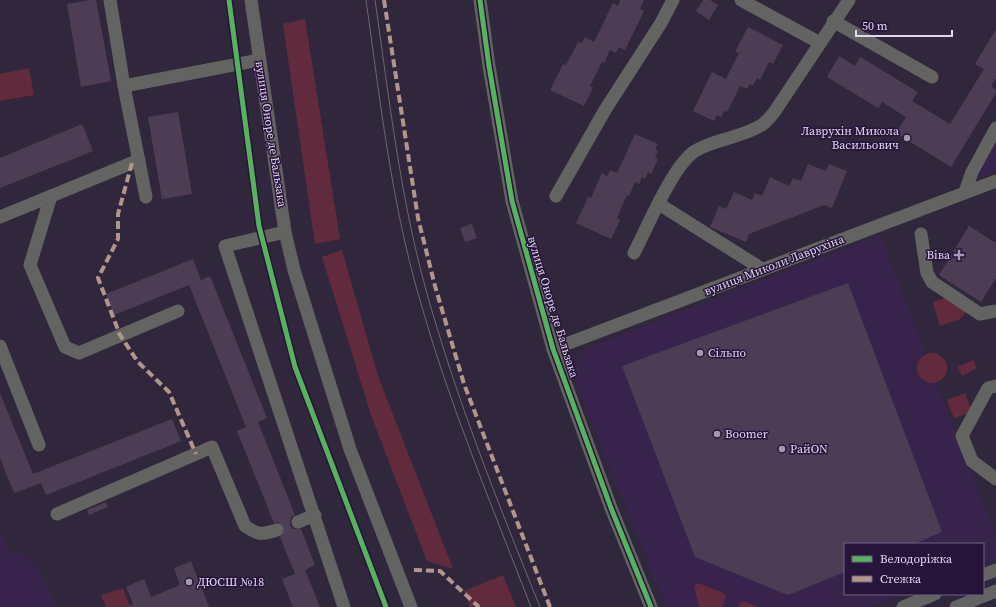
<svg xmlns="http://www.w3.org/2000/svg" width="996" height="607" font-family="'Source Serif 4',serif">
  <rect width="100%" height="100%" fill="#31273c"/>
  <!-- built -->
  <g fill="#37234c">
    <path d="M996,140V171L974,179Z"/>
    <path d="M880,235L996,538V560L983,565V544H845V594H906L872,607H666L576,384L574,374L580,356L587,349L595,345Z"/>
    <path d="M0,530L10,554L18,553L27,556L36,567L57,607H0Z"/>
  </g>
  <!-- green -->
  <g fill="#612b3d">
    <path d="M305,19L340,239L315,244L283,24Z"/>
    <path d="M29,68L34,95L0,101V74Z"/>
    <path d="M342,250L378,376L453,569L427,561L371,415L322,257Z"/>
    <path d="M952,296L966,312L960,319L940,326L933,302Z"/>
    <circle cx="932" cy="368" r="15"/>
    <path d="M973,360L977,368L962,376L958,367Z"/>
    <path d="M965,393L972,412L954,418L947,400Z"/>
    <path d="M503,575L516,607H470L464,591Z"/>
    <path d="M698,583L724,593L726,597L722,607H699L694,586Z"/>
    <path d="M123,588L130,607H106L101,595Z"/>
    <path d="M744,601L758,607H738L740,603Z"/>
  </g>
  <!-- building -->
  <g fill="#4d3d54">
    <path d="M91,0H96L111,81L81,87L67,4Z"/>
    <path d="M620,0H644L640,9L644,11L625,50L619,47L616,53L610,50L604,63L602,62L590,86L593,88L584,106L550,90L563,64L566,65L578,42L582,43L585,37L594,42L613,3L618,6Z"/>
    <path d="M703,0H710L718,5L709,20L696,11Z"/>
    <path d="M748,27L783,45L773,64L769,62L760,80L757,78L753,85L750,84L747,89L740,86L727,112L724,111L721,117L717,115L714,121L693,111L712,72L726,79L739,53L735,52Z"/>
    <path d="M996,29V78L991,86L996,90V93L951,167L896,133L906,117L882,102L878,108L827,77L839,56L855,66L860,57L918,92L912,101L950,124L984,69L975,64Z"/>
    <path d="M178,112L192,194L162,199L148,117Z"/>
    <path d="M82,124L93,151L0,188V158Z"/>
    <path d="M635,134L658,144L655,150L658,151L655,158L658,159L651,174L648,172L645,179L642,177L639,184L635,182L629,196L627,195L617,218L620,220L611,239L576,223L588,197L591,198L602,173L607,176L610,170L617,173Z"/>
    <path d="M808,164L826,171L829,164L847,171L832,208L824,205L749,234L746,242L710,227L719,206L726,209L734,192L752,200L755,193L762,196L770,177L789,186L793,178L801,181Z"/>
    <path d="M472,224L477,238L465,242L460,228Z"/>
    <path d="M969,226L996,243V278L981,302L939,275Z"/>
    <path d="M193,259L201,280L210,276L267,418L258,422L295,515L291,517L290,525L293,529H301L315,565L305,570L320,607H293L282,579L295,574L280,537L285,532L284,527L279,522L274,523L237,431L246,427L189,285L114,315L106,294Z"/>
    <path d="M848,283L942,532L914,544H845V572L788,595L695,557L622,366Z"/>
    <path d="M0,393L33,474L172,419L181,441L46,495L41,483L14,493L0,458Z"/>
    <path d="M106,502L108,507L89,515L87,510Z"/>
    <path d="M191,561L209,607H127L133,604L126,587L144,579L151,597L180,585L174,568Z"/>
  </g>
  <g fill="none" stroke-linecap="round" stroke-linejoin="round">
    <!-- minor-tunnel -->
    <path stroke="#4b4157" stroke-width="13" stroke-dasharray="13 6" stroke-linecap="butt" d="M277,530L298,522"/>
    <!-- minor -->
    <g stroke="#636461" stroke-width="13">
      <path d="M110,0L124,86L146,197"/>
      <path d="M251,0L285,232L294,270L350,449L411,607"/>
      <path d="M480,0L489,66L512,201L553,349L611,508L651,607"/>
      <path d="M741,0L820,43"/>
      <path d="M833,21L932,77"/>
      <path d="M124,86L259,60"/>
      <path d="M965,192L972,172L996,128"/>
      <path d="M51,196L30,265L65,347L79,353L178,311"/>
      <path d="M556,196L605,110L661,23L673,0"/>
      <path d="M659,204L762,269"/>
      <path d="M0,217L139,160"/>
      <path d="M285,232L225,246L344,607"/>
      <path d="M921,234L927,273L932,282L980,314L996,311"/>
      <path d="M634,253C647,228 673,165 695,151C714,139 740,138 760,126C766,123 771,116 775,111L849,0"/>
      <path d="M0,346L39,445"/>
      <path d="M553,349L996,181"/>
      <path d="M996,386L988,388L962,436L972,461L996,479"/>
      <path d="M57,514L212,447L245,526C258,535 262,535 277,530"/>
      <path d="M298,522L315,515"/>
      <path d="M983,575L996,570"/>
      <path d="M903,607L935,594"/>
      <path d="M956,607L996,591"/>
    </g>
    <!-- tram -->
    <g stroke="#6c686e" stroke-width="1">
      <path d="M366,0C380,99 391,200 419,297C449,404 491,503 531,607"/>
      <path d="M375,0C389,97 400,196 426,290C456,398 498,503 540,607"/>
    </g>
    <!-- quiet -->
    <g stroke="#b2968c" stroke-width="4" stroke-dasharray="8 4" stroke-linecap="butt">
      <path d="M384,0L418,218L435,286L464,384L550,607"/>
      <path d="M132,163L118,214V239L98,278L120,335L138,362L169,392L196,454"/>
      <path d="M414,570L440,571L479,607"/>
    </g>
    <defs>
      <g id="cycleway">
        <path d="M229,0L259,226L295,367L386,607"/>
        <path d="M480,0L489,66L512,201L553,349L611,508L651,607"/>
      </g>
    </defs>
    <!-- cycleway casing -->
    <use href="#cycleway" stroke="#27143a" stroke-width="8"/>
    <!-- cycleway -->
    <use href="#cycleway" stroke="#56b35d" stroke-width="5"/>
  </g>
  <!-- markers -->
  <g fill="#a399b0" stroke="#27143a" stroke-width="1.5">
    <circle cx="907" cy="138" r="4"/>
    <path d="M957 249h4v4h4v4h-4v4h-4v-4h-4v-4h4z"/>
    <circle cx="700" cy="353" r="4"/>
    <circle cx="717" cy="434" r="4"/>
    <circle cx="782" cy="449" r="4"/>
    <circle cx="189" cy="582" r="4"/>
  </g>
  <g text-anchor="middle" stroke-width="3" stroke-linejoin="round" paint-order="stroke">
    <!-- poi labels -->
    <g font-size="12" fill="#e1d6ef" stroke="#27143a" text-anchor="start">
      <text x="899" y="135" text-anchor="end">Лаврухін Микола<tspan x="899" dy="14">Васильович</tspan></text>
      <text x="950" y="259" text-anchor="end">Віва</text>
      <text x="708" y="357">Сільпо</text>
      <text x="725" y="438">Boomer</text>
      <text x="790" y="453">РайON</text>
      <text x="197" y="586">ДЮСШ №18</text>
    </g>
    <!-- street labels -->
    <g font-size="12" fill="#e1d6ef" stroke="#27143a">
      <text transform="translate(271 134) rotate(81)" y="4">вулиця Оноре де Бальзака</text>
      <text transform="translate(774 265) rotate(-21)" y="4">вулиця Миколи Лаврухіна</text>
      <text transform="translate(553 307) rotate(73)" y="4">вулиця Оноре де Бальзака</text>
    </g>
  </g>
  <!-- legend -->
  <rect x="844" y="543" width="140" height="52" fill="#27143a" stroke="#716282"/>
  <rect x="852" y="556" width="20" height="6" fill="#56b35d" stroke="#716282"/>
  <text x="880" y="563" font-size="12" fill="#e1d6ef">Велодоріжка</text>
  <rect x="852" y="576" width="20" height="6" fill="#b2968c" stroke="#716282"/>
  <text x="880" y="583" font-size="12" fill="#e1d6ef">Стежка</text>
  <!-- scale -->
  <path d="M856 30v6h96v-6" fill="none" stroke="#e1d6ef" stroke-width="2"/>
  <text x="862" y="30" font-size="12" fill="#e1d6ef" stroke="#27143a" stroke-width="3" paint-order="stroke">50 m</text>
</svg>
